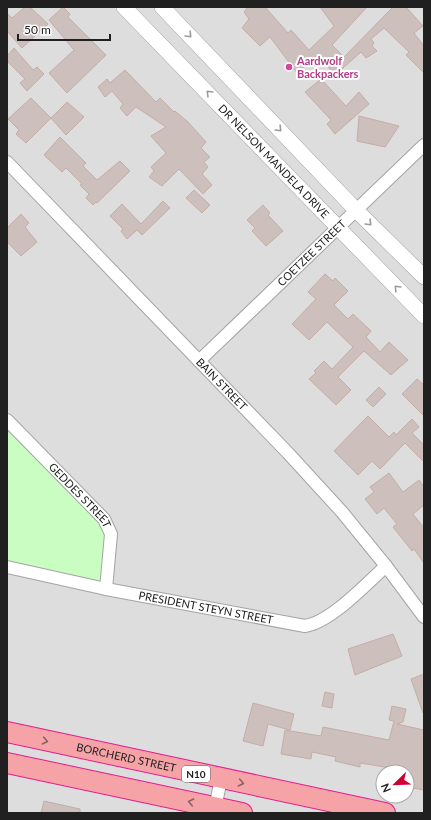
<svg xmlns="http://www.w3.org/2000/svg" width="431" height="820" font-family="Lato,sans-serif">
  <rect width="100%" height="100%" fill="#f1ebe6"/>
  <!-- residential -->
  <path fill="#dedddd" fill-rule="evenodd" d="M7,7H424V813H7ZM383,772H407V796H383Z"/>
  <!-- park -->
  <path fill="#cafdc1" d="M7,419L112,529L102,585L7,565Z"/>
  <!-- building -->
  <g fill="#cdbfbc" stroke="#c4ada7">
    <path d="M25,7H30L48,24L22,48L7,31V13L12,18Z"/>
    <path d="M63,7L70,14L68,17L106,55L67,93L49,73L74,50L49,20Z"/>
    <path d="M248,7H265L288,33L291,30L309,50L334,26L320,7H367L332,45L344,57L393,7H406L423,26L414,33L424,46V73L406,55L409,52L384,28L371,39L374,43L372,46L377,51L366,58L361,52L335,75L318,55L297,73L270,37L260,46L242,28L249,19L244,12Z"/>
    <path d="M14,48L33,70L37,67L44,74L27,91L20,83L25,79L7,61V56Z"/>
    <path d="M125,70L156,102L160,98L174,112L175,111L188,122L206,142L201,148L210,157L204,162L208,167L202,174L212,185L203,194L179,169L162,186L149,177L154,171L151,167L166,153L151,136L166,127L136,107L127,116L120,108L123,104L112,91L105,97L98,87L107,79L110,83Z"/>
    <path d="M321,79L346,106L359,92L369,104L335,134L327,124L331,120L305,92Z"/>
    <path d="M31,98L51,118L26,143L16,134L19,130L8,119Z"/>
    <path d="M67,102L84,117L66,135L51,118Z"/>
    <path d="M359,116L399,126L385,147L357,141Z"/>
    <path d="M60,137L86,163L83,166L97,180L120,161L130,171L97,203L96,202L93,205L86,198L89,194L80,185L82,184L66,168L62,172L44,155Z"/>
    <path d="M194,190L210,205L202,213L186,198Z"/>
    <path d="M163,201L170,208L142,235L137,230L127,239L121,231L123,229L110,216L122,204L141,224Z"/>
    <path d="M263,205L270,213L268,215L283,231L266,246L252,231L255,228L247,220Z"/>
    <path d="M21,214L29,223L25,227L37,242L21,256L7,242V228Z"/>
    <path d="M325,274L333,281L335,278L348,291L334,305L348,319L353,314L371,331L366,337L380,352L389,342L408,360L391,375L364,351L338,377L351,390L336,405L309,379L316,373L314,371L324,361L332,369L353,347L327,322L309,340L292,324L316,299L308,292Z"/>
    <path d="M417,379L424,385V416L402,394Z"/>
    <path d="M379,387L386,394L373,407L366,400Z"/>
    <path d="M368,416L389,437L394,432L396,435L412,419L419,427L412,433L424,445V462L405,443L380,469L372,461L358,475L334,451Z"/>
    <path d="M389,473L403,492L419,480L424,487V505L413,514L424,528V563L414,549L412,551L393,527L397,524L384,508L377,514L365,499L374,492L370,487Z"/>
    <path d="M393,634L402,656L355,675L348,649Z"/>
    <path d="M424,674V712L423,713L411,679Z"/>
    <path d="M325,692L334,694L332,708L322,706Z"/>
    <path d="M253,703L294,714L290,730L268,724L263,746L243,741Z"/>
    <path d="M392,706L406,709L403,722L397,724L424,730V790L407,787L409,771L360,763V767L335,761L336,757L312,752L311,759L281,754L285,730L321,736L323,727L389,740L394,721L389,720Z"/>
    <path d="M44,801L80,809V813H41Z"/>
  </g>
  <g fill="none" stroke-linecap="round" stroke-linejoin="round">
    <defs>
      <g id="minor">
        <path id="s1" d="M7,162L288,453L342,512L386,566L424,617"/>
        <path id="s2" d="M199,361L424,145"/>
        <path id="s3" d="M7,420L104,519L111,534L106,589"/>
        <path id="s4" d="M7,567L106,589L305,626C331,622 366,584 386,566"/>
        <path d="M214,813L221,779"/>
      </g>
      <g id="tertiary">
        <path id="s5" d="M124,7L424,316"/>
        <path d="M162,7L356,210L424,277"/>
      </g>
      <g id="trunk">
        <path id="s6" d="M7,732L385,813"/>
        <path d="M7,763L242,813"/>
      </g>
    </defs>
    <!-- minor casing -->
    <use href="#minor" stroke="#a4a4a4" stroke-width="14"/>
    <!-- tertiary casing -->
    <use href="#tertiary" stroke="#a4a4a4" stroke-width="16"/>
    <!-- trunk casing -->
    <use href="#trunk" stroke="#e71b91" stroke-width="22"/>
    <!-- minor -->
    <use href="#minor" stroke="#fff" stroke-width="12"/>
    <!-- tertiary -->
    <use href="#tertiary" stroke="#fff" stroke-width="15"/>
    <!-- trunk -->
    <use href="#trunk" stroke="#f6a3a8" stroke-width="20"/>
  </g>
  <!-- one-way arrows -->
  <defs><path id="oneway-chevron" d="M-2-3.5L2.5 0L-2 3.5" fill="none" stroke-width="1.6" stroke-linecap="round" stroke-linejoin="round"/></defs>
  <g stroke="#9b9b9b">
    <use href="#oneway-chevron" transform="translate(189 35) rotate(46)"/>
    <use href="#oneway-chevron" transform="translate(209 93) rotate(-135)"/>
    <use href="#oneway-chevron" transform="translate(279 129) rotate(46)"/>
    <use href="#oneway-chevron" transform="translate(369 223) rotate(45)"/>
    <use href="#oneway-chevron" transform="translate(397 288) rotate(-134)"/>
  </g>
  <g stroke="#8b6264">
    <use href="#oneway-chevron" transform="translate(45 741) rotate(12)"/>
    <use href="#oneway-chevron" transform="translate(241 783) rotate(12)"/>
    <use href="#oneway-chevron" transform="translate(191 802) rotate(-168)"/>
  </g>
  <!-- markers -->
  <circle fill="#d1479c" stroke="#fff" stroke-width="1.5" cx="289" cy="67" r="4"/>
  <g text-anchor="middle" stroke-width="4" stroke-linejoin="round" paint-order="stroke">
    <!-- shield labels -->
    <rect fill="#fff" stroke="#636363" stroke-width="1" x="182" y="766" width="28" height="16" rx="3"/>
    <g font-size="10" font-weight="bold" fill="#202020">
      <text x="196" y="778">N10</text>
    </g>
    <!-- hotel labels -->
    <g font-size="11" font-weight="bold" fill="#b23c85" stroke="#fff" text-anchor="start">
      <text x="297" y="65">Aardwolf<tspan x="297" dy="13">Backpackers</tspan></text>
    </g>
    <!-- street labels -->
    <g font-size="11" fill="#202020" stroke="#fff">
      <text dy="4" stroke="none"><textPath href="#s5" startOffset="215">DR NELSON MANDELA DRIVE</textPath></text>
      <text dy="4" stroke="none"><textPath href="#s2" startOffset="156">COETZEE STREET</textPath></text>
      <text dy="4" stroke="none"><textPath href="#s1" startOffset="309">BAIN STREET</textPath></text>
      <text dy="4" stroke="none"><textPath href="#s3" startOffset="105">GEDDES STREET</textPath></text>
      <text dy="4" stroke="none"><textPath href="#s4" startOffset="203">PRESIDENT STEYN STREET</textPath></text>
      <text dy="4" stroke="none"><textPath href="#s6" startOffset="122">BORCHERD STREET</textPath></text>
    </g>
  </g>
  <!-- border -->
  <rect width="431" height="820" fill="none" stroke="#202020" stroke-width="16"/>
  <!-- north arrow -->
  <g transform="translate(395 784) rotate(247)"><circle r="19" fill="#ffffff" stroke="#a6a6a6"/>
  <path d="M0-3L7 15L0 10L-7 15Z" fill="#d00031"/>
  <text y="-6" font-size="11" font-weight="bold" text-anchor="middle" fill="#202020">N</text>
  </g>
  <!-- scale -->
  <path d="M18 34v6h92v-6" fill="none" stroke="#202020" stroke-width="2"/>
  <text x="24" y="34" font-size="12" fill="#202020" stroke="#ffffff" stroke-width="3" paint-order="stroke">50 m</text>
</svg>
